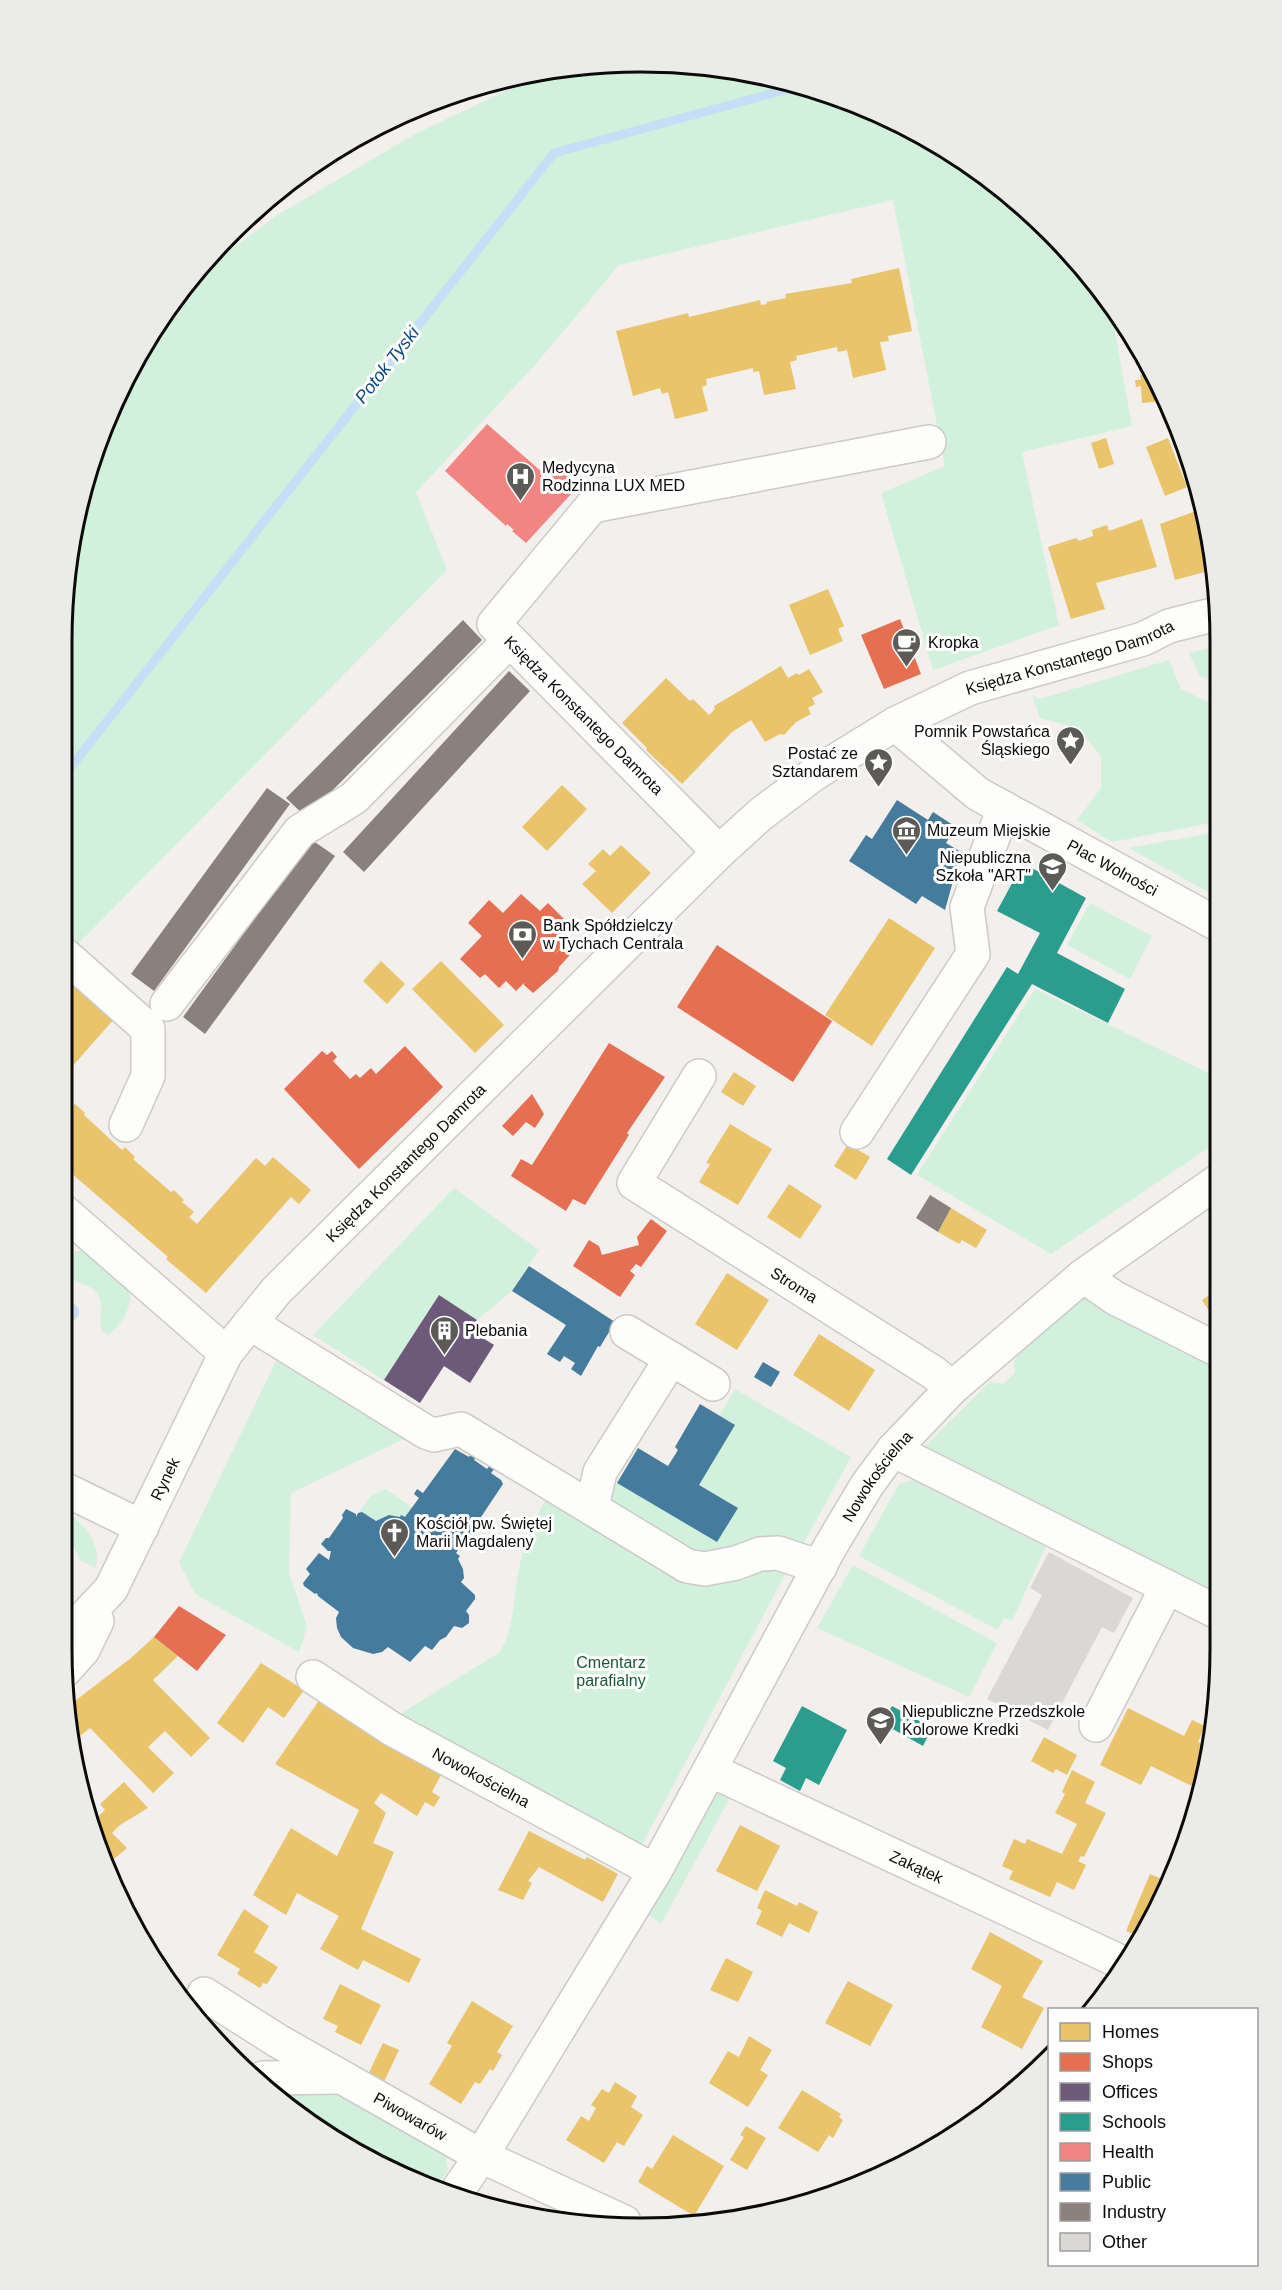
<svg xmlns="http://www.w3.org/2000/svg" width="1282" height="2290" font-family="Helvetica,sans-serif">
  <rect width="100%" height="100%" fill="#f2efec"/>
  <!-- green -->
  <g fill="#d2f1dd">
    <path d="M603,63L716,66L827,92L930,139L1051,231L1110,304L1132,426L1022,452L1059,625L933,670L881,493L945,466L893,200L619,265L535,365L416,492L447,570L62,960L63,603L81,491L139,352L192,278L279,214L417,133L506,91L575,67Z"/>
    <path d="M475,87C400,123 331,161 262,206L288,181L384,121Z"/>
    <path d="M1216,646V684L1200,676L1189,653Z"/>
    <path d="M1169,660L1181,689L1216,706V822L1112,842L1077,820L1101,788V756L1078,728L1040,718L1032,695L1040,699Z"/>
    <path d="M1216,832L1217,897L1129,848Z"/>
    <path d="M1090,903L1152,936L1130,979L1067,945Z"/>
    <path d="M1035,989L1217,1077V1142L1051,1254L917,1175Z"/>
    <path d="M454,1188L539,1250L512,1291L477,1320L439,1296L384,1380L313,1335Z"/>
    <path d="M86,1249L128,1286C135,1305 122,1323 109,1335L102,1332C97,1318 107,1304 95,1291C87,1283 77,1284 69,1277L67,1259L72,1253Z"/>
    <path d="M1087,1296L1218,1367L1219,1604L923,1455L926,1445L990,1382L1003,1384L1015,1373L1014,1362L1018,1354Z"/>
    <path d="M276,1361L406,1438L291,1493L289,1573L307,1627L299,1652L195,1594L179,1562Z"/>
    <path d="M735,1389L851,1457L801,1548L699,1556L603,1502L607,1476L717,1542L737,1508L699,1485L734,1425L719,1416Z"/>
    <path d="M921,1478L1048,1542L1012,1621L1004,1618L998,1630L859,1556L899,1484Z"/>
    <path d="M385,1489L412,1507L393,1535L362,1512L358,1513L371,1496Z"/>
    <path d="M548,1495L659,1571L686,1579L765,1567L788,1569L639,1850L392,1719L500,1652C515,1626 513,1598 519,1569C524,1542 535,1519 548,1495Z"/>
    <path d="M73,1517C87,1528 103,1548 95,1568L80,1560C75,1545 57,1533 73,1517Z"/>
    <path d="M853,1565L997,1643L969,1697L817,1628Z"/>
    <path d="M721,1792L732,1794L661,1924L647,1913L710,1794Z"/>
    <path d="M274,2088L333,2089L445,2152L448,2170L438,2185L319,2131Z"/>
  </g>
  <!-- water -->
  <circle fill="#c7def7" cx="70" cy="1312" r="9"/>
  <!-- homes -->
  <g fill="#e9c46a">
    <path d="M899,268L912,331L888,336L889,341L880,342L886,370L853,378L847,350L838,352L837,347L796,356L797,360L790,362L796,389L764,395L759,371L753,372V368L706,379L707,385L702,387L708,411L675,419L668,392L662,394L660,388L633,396L616,331L688,313L689,317L760,300L761,305L767,304L766,302L786,298L785,294L852,283L851,279Z"/>
    <path d="M1150,374L1163,401L1142,403L1141,386L1136,387L1135,380H1141L1140,375Z"/>
    <path d="M1106,438L1114,464L1099,469L1091,443Z"/>
    <path d="M1168,438L1187,487L1165,496L1146,447Z"/>
    <path d="M1196,511L1211,547L1216,569L1175,580L1160,524Z"/>
    <path d="M1142,519L1157,567L1096,583L1105,609L1071,619L1048,547L1076,538L1079,541L1093,536L1092,530L1107,525L1109,531Z"/>
    <path d="M828,589L844,626L838,629L843,641L810,655L789,605Z"/>
    <path d="M781,666L788,678L797,673L799,675L809,669L823,692L812,698L815,704L808,708L811,714L796,722L784,735L780,734L765,742L751,720L732,732L682,784L646,750L647,748L622,723L666,678L690,701L693,699L709,715L715,709L714,706Z"/>
    <path d="M562,785L587,809L547,851L522,827Z"/>
    <path d="M621,845L651,873L612,913L582,884L596,871L588,864L603,849L610,856Z"/>
    <path d="M889,918L935,948L872,1046L825,1015Z"/>
    <path d="M381,961L405,984L387,1004L363,981Z"/>
    <path d="M441,961L504,1025L475,1053L412,989Z"/>
    <path d="M75,983L115,1018L62,1078V997Z"/>
    <path d="M734,1072L756,1086L743,1106L721,1092Z"/>
    <path d="M62,1096L73,1106L75,1104L85,1113L84,1115L122,1150L125,1147L135,1157L133,1159L171,1192L174,1190L184,1200L182,1202L194,1212L189,1217L197,1224L256,1158L265,1166L273,1157L311,1190L299,1204L291,1197L206,1293L166,1259L168,1257L62,1165Z"/>
    <path d="M730,1124L772,1149L738,1205L699,1182L710,1164L706,1163Z"/>
    <path d="M848,1144L870,1157L856,1180L834,1166Z"/>
    <path d="M789,1184L822,1206L800,1239L767,1217Z"/>
    <path d="M951,1208L987,1230L976,1248L962,1240L959,1244L938,1232Z"/>
    <path d="M727,1273L769,1300L737,1350L695,1324Z"/>
    <path d="M1218,1289V1325L1202,1300Z"/>
    <path d="M819,1334L875,1370L849,1411L793,1375Z"/>
    <path d="M154,1637L178,1656L153,1680L210,1738L191,1757L165,1731L148,1747L174,1773L153,1793L90,1728L76,1739L71,1704L131,1658Z"/>
    <path d="M261,1663L304,1690L284,1718L268,1707L243,1743L217,1723Z"/>
    <path d="M320,1699L441,1775L432,1792L440,1797L434,1807L425,1802L417,1816L381,1793L374,1803L386,1813L373,1843L394,1852L361,1929L421,1959L409,1983L363,1960L358,1970L320,1949L339,1916L297,1893L286,1915L253,1895L291,1828L337,1856L359,1810L275,1764Z"/>
    <path d="M1128,1708L1184,1736L1192,1720L1205,1726L1198,1742L1209,1748L1202,1791L1151,1766L1141,1785L1100,1765Z"/>
    <path d="M1044,1737L1077,1755L1067,1775L1056,1769L1053,1773L1031,1761Z"/>
    <path d="M1072,1770L1095,1782L1085,1803L1106,1813L1084,1857L1081,1856L1078,1861L1086,1865L1074,1890L1057,1882L1050,1897L1009,1879L1013,1871L1002,1866L1014,1839L1025,1844L1027,1839L1062,1854L1077,1824L1055,1813L1065,1794L1062,1792Z"/>
    <path d="M124,1782L148,1808L120,1825L112,1833L127,1848L108,1864L92,1836L90,1824L105,1810L100,1804Z"/>
    <path d="M740,1825L780,1846L757,1891L716,1871Z"/>
    <path d="M529,1831L585,1860L587,1857L618,1874L603,1902L539,1867L528,1881L532,1883L523,1900L498,1890Z"/>
    <path d="M1150,1874L1167,1881L1143,1938L1126,1931Z"/>
    <path d="M765,1890L797,1906L799,1902L818,1912L809,1933L789,1923L782,1937L756,1924L762,1911L757,1908Z"/>
    <path d="M244,1909L269,1926L254,1952L278,1967L267,1984L263,1983L260,1988L237,1974L240,1969L217,1955Z"/>
    <path d="M990,1932L1043,1961L1022,1997L1044,2008L1022,2049L981,2027L1002,1986L971,1969Z"/>
    <path d="M726,1958L753,1972L738,2002L710,1990Z"/>
    <path d="M848,1981L893,2005L870,2046L825,2023Z"/>
    <path d="M340,1984L381,2005L361,2045L335,2032L338,2026L323,2019Z"/>
    <path d="M472,2001L513,2026L497,2052L502,2055L493,2071L490,2069L480,2084L475,2082L461,2104L429,2084L452,2046L447,2043Z"/>
    <path d="M749,2036L772,2050L760,2070L768,2075L748,2107L709,2083L728,2051L739,2057Z"/>
    <path d="M383,2043L399,2050L382,2086L366,2079Z"/>
    <path d="M1008,2081L1020,2087L1000,2099Z"/>
    <path d="M615,2082L637,2096L631,2107L643,2115L624,2146L617,2142L604,2163L566,2140L581,2116L589,2121L596,2108L591,2105L602,2089L609,2093Z"/>
    <path d="M802,2090L841,2114L839,2117L843,2120L833,2138L829,2135L818,2152L778,2128Z"/>
    <path d="M746,2126L766,2138L747,2170L730,2160L744,2137L740,2135Z"/>
    <path d="M673,2135L724,2166L694,2216L638,2182L647,2166L652,2169Z"/>
  </g>
  <!-- shops -->
  <g fill="#e76f51">
    <path d="M900,619L921,674L884,689L861,635Z"/>
    <path d="M521,894L540,911L548,903L565,920L559,927L570,938L554,955L570,940L577,947L559,967L558,971L533,993L524,985V983L516,991L506,981L499,988L485,974L480,978L460,959L482,936L468,923L489,900L503,913Z"/>
    <path d="M717,945L832,1021L793,1082L677,1007Z"/>
    <path d="M609,1043L665,1077L627,1133L629,1135L585,1205L573,1199L566,1211L511,1176L521,1159L532,1165Z"/>
    <path d="M405,1046L443,1087L359,1169L284,1089L322,1051L327,1055L332,1051L337,1057L333,1061L350,1079L356,1074L360,1078L371,1068L376,1074Z"/>
    <path d="M532,1094L544,1114L535,1128L526,1122L513,1136L502,1126Z"/>
    <path d="M651,1219L667,1231L641,1267L636,1264L630,1271L635,1275L620,1297L573,1266L589,1240L599,1246L602,1255L639,1245L637,1237Z"/>
    <path d="M179,1606L226,1635L197,1671L154,1637Z"/>
  </g>
  <!-- offices -->
  <path fill="#6d597a" d="M439,1295L477,1320L470,1330L494,1345L470,1383L444,1366L420,1403L384,1380Z"/>
  <!-- schools -->
  <g fill="#2a9d8f">
    <path d="M1023,863L1086,898L1057,953L1125,989L1108,1023L1032,984L911,1175L887,1159L1007,967L1018,974L1040,933L997,911Z"/>
    <path d="M802,1706L847,1730L819,1785L806,1778L800,1791L780,1780L786,1768L773,1761Z"/>
    <path d="M892,1706L932,1728L923,1746L882,1723Z"/>
  </g>
  <!-- health -->
  <path fill="#f28482" d="M487,424L550,479L566,463L584,480L526,543L512,531L514,530L507,524L506,526L445,471Z"/>
  <!-- public -->
  <g fill="#457b9d">
    <path d="M897,800L928,820L933,812L956,827L946,843L961,852L945,910L922,896L916,904L849,861L866,835L872,839Z"/>
    <path d="M529,1266L615,1322L600,1347L598,1346L581,1376L571,1369L575,1363L564,1356L560,1362L547,1354L566,1325L512,1291Z"/>
    <path d="M763,1362L780,1372L771,1387L754,1377Z"/>
    <path d="M700,1404L735,1425L699,1485L738,1508L717,1542L617,1483L638,1448L668,1466L678,1450L675,1447Z"/>
    <path d="M455,1449L469,1457L472,1452L477,1455L474,1460L487,1469L490,1465L495,1468L491,1473L501,1480L503,1484L473,1529L477,1532L474,1536L470,1533L456,1553L460,1556L458,1559L463,1569L464,1578L461,1582L475,1595V1599L466,1611L469,1615V1623L462,1628L454,1626L446,1637L440,1640L432,1650L425,1646L410,1662L388,1647L382,1652L373,1654L353,1648L341,1637L337,1628L336,1618L339,1612L318,1596L317,1593L315,1594L304,1586L303,1583L310,1574L306,1569L319,1553L329,1560L331,1551H328L321,1544L326,1538H329L343,1518L342,1515L346,1509L356,1514V1517L358,1513L362,1512L376,1521L389,1515L400,1517L401,1515L405,1517L419,1498L414,1494L417,1489L423,1493Z"/>
  </g>
  <!-- industry -->
  <g fill="#8a817c">
    <path d="M463,620L482,640L306,817L286,798Z"/>
    <path d="M509,671L530,691L364,872L343,852Z"/>
    <path d="M267,788L290,804L154,991L131,974Z"/>
    <path d="M312,840L335,856L205,1034L183,1017Z"/>
    <path d="M930,1195L951,1208L938,1232L916,1218Z"/>
  </g>
  <g fill="none" stroke-linecap="round" stroke-linejoin="round">
    <!-- stream -->
    <path stroke="#c7def7" stroke-width="9" d="M63,777L554,153L799,86"/>
  </g>
  <!-- building -->
  <path fill="#dad8d5" d="M1049,1552L1133,1598L1114,1633L1102,1627L1048,1730L987,1699L1042,1595L1030,1588Z"/>
  <g fill="none" stroke-linecap="round" stroke-linejoin="round">
    <defs>
      <g id="minor">
        <path id="s1" d="M895,724L978,794L1217,924"/>
        <path d="M719,852L494,624L592,506L929,442"/>
        <path d="M62,960L66,956L148,1029V1076L126,1125"/>
        <path d="M167,1004L300,831L354,798L510,640"/>
        <path id="s2" d="M699,1076L634,1183L934,1373L952,1388"/>
        <path d="M857,1132L973,954L967,907L1004,808"/>
        <path d="M62,1210L226,1353"/>
        <path d="M1083,1276L1115,1298L1218,1350"/>
        <path d="M250,1323L426,1432L434,1435L461,1429L687,1566L705,1569L736,1563L760,1554L778,1553L820,1567"/>
        <path d="M627,1332L713,1384"/>
        <path d="M893,1450L1219,1613"/>
        <path d="M62,1488L142,1527"/>
        <path d="M592,1507L600,1472L671,1359"/>
        <path id="s3" d="M62,1641L111,1589L226,1353L276,1291L719,852L761,814L814,774L895,724L970,688L1143,639L1169,626L1216,614"/>
        <path d="M65,1670L83,1650L97,1621"/>
        <path id="s4" d="M313,1677L392,1729L655,1871"/>
        <path d="M1096,1725L1167,1587"/>
        <path id="s5" d="M710,1770L1123,1963"/>
        <path id="s6" d="M204,1994L278,2041L481,2156L624,2222"/>
        <path d="M263,2078L339,2077"/>
        <path id="s7" d="M456,2193L481,2156L655,1871L830,1547L867,1485L893,1450L952,1388L1083,1276L1218,1181"/>
      </g>
    </defs>
    <!-- minor casing -->
    <use href="#minor" stroke="#cdcac7" stroke-width="36"/>
    <!-- minor -->
    <use href="#minor" stroke="#fdfdfc" stroke-width="33"/>
  </g>
  <!-- icons -->
  <defs>
    <symbol id="hospital-pin" viewBox="-11 -11 22 30"><path d="M0 17L-7.5 6A9.5 9.5 0 1 1 7.5 6Z" fill="#5d5b58" stroke="#fefefe"/><path d="M-5-5h3v3.5h4V-5h3V5h-3V1.5h-4V5h-3Z" fill="#fff"/></symbol>
    <symbol id="cafe-pin" viewBox="-11 -11 22 30"><path d="M0 17L-7.5 6A9.5 9.5 0 1 1 7.5 6Z" fill="#5d5b58" stroke="#fefefe"/><path d="M-5.5-4.5H6V0H3Q3 3.5 0 3.5H-2.5Q-5.5 3.5-5.5 0ZM3-3.2v2h1.7v-2ZM-6 4.5H4V6H-6Z" fill="#fff"/></symbol>
    <symbol id="sight-pin" viewBox="-11 -11 22 30"><path d="M0 17L-7.5 6A9.5 9.5 0 1 1 7.5 6Z" fill="#5d5b58" stroke="#fefefe"/><path d="M0-6L1.8-2.2L6-1.7L2.9 1.2L3.7 5.4L0 3.3L-3.7 5.4L-2.9 1.2L-6-1.7L-1.8-2.2Z" fill="#fff"/></symbol>
    <symbol id="museum-pin" viewBox="-11 -11 22 30"><path d="M0 17L-7.5 6A9.5 9.5 0 1 1 7.5 6Z" fill="#5d5b58" stroke="#fefefe"/><path d="M0-6L6-3V-2H-6V-3ZM-5-1h2V3h-2ZM-1-1h2V3h-2ZM3-1h2V3H3ZM-6 4H6V6H-6Z" fill="#fff"/></symbol>
    <symbol id="school-pin" viewBox="-11 -11 22 30"><path d="M0 17L-7.5 6A9.5 9.5 0 1 1 7.5 6Z" fill="#5d5b58" stroke="#fefefe"/><path d="M0-5L7-2L0 1L-7-2ZM-4 1L0 2.5L4 1V4Q0 6-4 4Z" fill="#fff"/></symbol>
    <symbol id="bank-pin" viewBox="-11 -11 22 30"><path d="M0 17L-7.5 6A9.5 9.5 0 1 1 7.5 6Z" fill="#5d5b58" stroke="#fefefe"/><path d="M-6-4H6V4H-6ZM0-2.3a2.3 2.3 0 1 0 0 4.6a2.3 2.3 0 1 0 0-4.6Z" fill="#fff"/></symbol>
    <symbol id="building-pin" viewBox="-11 -11 22 30"><path d="M0 17L-7.5 6A9.5 9.5 0 1 1 7.5 6Z" fill="#5d5b58" stroke="#fefefe"/><path d="M-4-6H4V6H1V3H-1V6H-4ZM-2.5-4.3h1.7v1.8h-1.7ZM.8-4.3h1.7v1.8H.8ZM-2.5-1h1.7V.8h-1.7ZM.8-1h1.7V.8H.8Z" fill="#fff"/></symbol>
    <symbol id="church-pin" viewBox="-11 -11 22 30"><path d="M0 17L-7.5 6A9.5 9.5 0 1 1 7.5 6Z" fill="#5d5b58" stroke="#fefefe"/><path d="M-1.2-6h2.4v3.5h3.3v2.4h-3.3V6h-2.4V-.1h-3.3v-2.4h3.3Z" fill="#fff"/></symbol>
  </defs>
  <g fill-rule="evenodd">
    <use href="#hospital-pin" x="504" y="460" width="33" height="45"/>
    <use href="#cafe-pin" x="890" y="626" width="33" height="45"/>
    <use href="#sight-pin" x="1054" y="724" width="33" height="45"/>
    <use href="#sight-pin" x="862" y="746" width="33" height="45"/>
    <use href="#museum-pin" x="890" y="814" width="33" height="45"/>
    <use href="#school-pin" x="1036" y="850" width="33" height="45"/>
    <use href="#bank-pin" x="506" y="918" width="33" height="45"/>
    <use href="#building-pin" x="428" y="1314" width="33" height="45"/>
    <use href="#church-pin" x="378" y="1516" width="33" height="45"/>
    <use href="#school-pin" x="864" y="1704" width="33" height="45"/>
  </g>
  <g text-anchor="middle" stroke-width="6" stroke-linejoin="round" paint-order="stroke">
    <!-- poi labels -->
    <g font-size="16" fill="#0d0b09" stroke="#fefefe" text-anchor="start">
      <text x="542" y="473">Medycyna<tspan x="542" dy="18">Rodzinna LUX MED</tspan></text>
      <text x="928" y="648">Kropka</text>
      <text x="1050" y="737" text-anchor="end">Pomnik Powstańca<tspan x="1050" dy="18">Śląskiego</tspan></text>
      <text x="858" y="759" text-anchor="end">Postać ze<tspan x="858" dy="18">Sztandarem</tspan></text>
      <text x="927" y="836">Muzeum Miejskie</text>
      <text x="1031" y="863" text-anchor="end">Niepubliczna<tspan x="1031" dy="18">Szkoła "ART"</tspan></text>
      <text x="543" y="931">Bank Spółdzielczy<tspan x="543" dy="18">w Tychach Centrala</tspan></text>
      <text x="465" y="1336">Plebania</text>
      <text x="416" y="1529">Kościół pw. Świętej<tspan x="416" dy="18">Marii Magdaleny</tspan></text>
      <text x="902" y="1717">Niepubliczne Przedszkole<tspan x="902" dy="18">Kolorowe Kredki</tspan></text>
    </g>
    <!-- street labels -->
    <g font-size="16" fill="#0d0b09" stroke="#fefefe">
      <text dy="6" stroke="none"><textPath href="#s3" startOffset="1443">Księdza Konstantego Damrota</textPath></text>
      <text transform="translate(584 715) rotate(45)" y="6">Księdza Konstantego Damrota</text>
      <text dy="6" stroke="none"><textPath href="#s1" startOffset="262">Plac Wolności</textPath></text>
      <text dy="6" stroke="none"><textPath href="#s3" startOffset="596">Księdza Konstantego Damrota</textPath></text>
      <text dy="6" stroke="none"><textPath href="#s2" startOffset="315">Stroma</textPath></text>
      <text dy="6" stroke="none"><textPath href="#s7" startOffset="832">Nowokościelna</textPath></text>
      <text dy="6" stroke="none"><textPath href="#s3" startOffset="194">Rynek</textPath></text>
      <text dy="6" stroke="none"><textPath href="#s4" startOffset="196">Nowokościelna</textPath></text>
      <text dy="6" stroke="none"><textPath href="#s5" startOffset="228">Zakątek</textPath></text>
      <text dy="6" stroke="none"><textPath href="#s6" startOffset="240">Piwowarów</textPath></text>
    </g>
    <!-- park labels -->
    <g font-size="16" fill="#18583a" stroke="#fefefe">
      <text x="611" y="1668">Cmentarz<tspan x="611" dy="18">parafialny</tspan></text>
    </g>
    <!-- water labels -->
    <g font-size="18" font-style="italic" fill="#0e4a81" stroke="#fefefe">
      <text transform="translate(387 365) rotate(-52)" y="6">Potok Tyski</text>
    </g>
  </g>
  <!-- crop -->
  <path d="M0 0H1282V2290H0ZM641 72H641A569 569 0 0 1 1210 641V1649A569 569 0 0 1 641 2218H641A569 569 0 0 1 72 1649V641A569 569 0 0 1 641 72Z" fill="#ebebea" fill-rule="evenodd"/>
  <path fill="none" stroke="#0d0b09" stroke-width="3" d="M641 72H641A569 569 0 0 1 1210 641V1649A569 569 0 0 1 641 2218H641A569 569 0 0 1 72 1649V641A569 569 0 0 1 641 72Z"/>
  <!-- legend -->
  <rect x="1048" y="2008" width="210" height="258" fill="#fefefe" stroke="#9e9d9c" stroke-width="1.5"/>
  <rect x="1060" y="2023" width="30" height="18" fill="#e9c46a" stroke="#9e9d9c" stroke-width="1.5"/>
  <text x="1102" y="2038" font-size="18" fill="#0d0b09">Homes</text>
  <rect x="1060" y="2053" width="30" height="18" fill="#e76f51" stroke="#9e9d9c" stroke-width="1.5"/>
  <text x="1102" y="2068" font-size="18" fill="#0d0b09">Shops</text>
  <rect x="1060" y="2083" width="30" height="18" fill="#6d597a" stroke="#9e9d9c" stroke-width="1.5"/>
  <text x="1102" y="2098" font-size="18" fill="#0d0b09">Offices</text>
  <rect x="1060" y="2113" width="30" height="18" fill="#2a9d8f" stroke="#9e9d9c" stroke-width="1.5"/>
  <text x="1102" y="2128" font-size="18" fill="#0d0b09">Schools</text>
  <rect x="1060" y="2143" width="30" height="18" fill="#f28482" stroke="#9e9d9c" stroke-width="1.5"/>
  <text x="1102" y="2158" font-size="18" fill="#0d0b09">Health</text>
  <rect x="1060" y="2173" width="30" height="18" fill="#457b9d" stroke="#9e9d9c" stroke-width="1.5"/>
  <text x="1102" y="2188" font-size="18" fill="#0d0b09">Public</text>
  <rect x="1060" y="2203" width="30" height="18" fill="#8a817c" stroke="#9e9d9c" stroke-width="1.5"/>
  <text x="1102" y="2218" font-size="18" fill="#0d0b09">Industry</text>
  <rect x="1060" y="2233" width="30" height="18" fill="#dad8d5" stroke="#9e9d9c" stroke-width="1.5"/>
  <text x="1102" y="2248" font-size="18" fill="#0d0b09">Other</text>
</svg>
